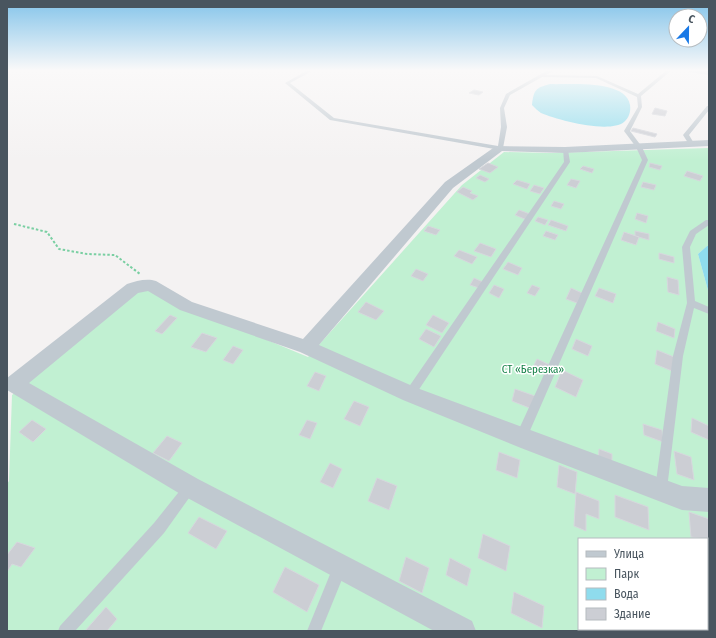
<svg xmlns="http://www.w3.org/2000/svg" width="716" height="638" font-family="'Fira Sans Condensed',sans-serif">
  <rect width="100%" height="100%" fill="#f4f2f2"/>
  <!-- green -->
  <path fill="#c1f0d2" fill-rule="evenodd" d="M709,148V246H707L698,254L709,294V631H7V484L9,481L12,395L142,288L308,357L462,185L504,152L551,153ZM579,539H707V629H579Z"/>
  <!-- water -->
  <g fill="#8fdced">
    <path d="M550,84C568,85 626,79 630,105C631,111 629,118 624,122C609,134 558,120 541,113C538,111 535,108 532,105C534,90 535,88 550,84Z"/>
    <path d="M707,246H709V294L698,254Z"/>
  </g>
  <!-- building -->
  <g fill="#ccced4" stroke="#d6d8dd">
    <path d="M474,90L483,92L479,95L469,93Z"/>
    <path d="M655,108L667,111L665,116L652,114Z"/>
    <path d="M633,128L657,134L655,137L631,131Z"/>
    <path d="M488,163L498,167L490,173L479,169Z"/>
    <path d="M650,163L662,166L660,170L649,167Z"/>
    <path d="M583,166L594,169L592,173L580,169Z"/>
    <path d="M687,171L703,176L700,181L684,176Z"/>
    <path d="M480,175L489,179L485,182L476,178Z"/>
    <path d="M571,179L580,181L576,188L567,185Z"/>
    <path d="M517,180L530,184L527,189L513,184Z"/>
    <path d="M643,182L656,185L654,190L641,187Z"/>
    <path d="M534,185L544,188L540,194L530,191Z"/>
    <path d="M463,187L472,191L470,193L478,196L473,200L457,192Z"/>
    <path d="M554,201L564,204L561,209L551,206Z"/>
    <path d="M519,210L530,214L527,220L515,215Z"/>
    <path d="M637,213L648,216L646,223L635,219Z"/>
    <path d="M538,217L548,220L545,225L535,221Z"/>
    <path d="M551,220L568,226L566,231L548,225Z"/>
    <path d="M428,226L440,230L436,235L424,231Z"/>
    <path d="M546,231L558,235L555,240L543,236Z"/>
    <path d="M635,231L649,234V240L635,236Z"/>
    <path d="M624,232L639,237L636,245L621,240Z"/>
    <path d="M480,243L496,249L491,257L474,251Z"/>
    <path d="M459,250L477,257L472,264L454,256Z"/>
    <path d="M659,253L674,257V263L659,259Z"/>
    <path d="M508,262L522,268L518,275L503,269Z"/>
    <path d="M416,269L428,274L423,281L411,276Z"/>
    <path d="M667,277L678,280L679,295L668,292Z"/>
    <path d="M474,278L483,282L479,288L470,285Z"/>
    <path d="M494,285L504,289L499,298L489,293Z"/>
    <path d="M532,285L540,288L535,296L527,293Z"/>
    <path d="M571,288L582,293L577,303L566,299Z"/>
    <path d="M599,288L616,294L613,303L595,296Z"/>
    <path d="M366,302L384,311L376,320L358,312Z"/>
    <path d="M170,315L177,318L162,334L155,331Z"/>
    <path d="M433,315L449,323L442,333L426,325Z"/>
    <path d="M658,322L675,329L674,338L656,331Z"/>
    <path d="M426,329L441,336L434,347L419,339Z"/>
    <path d="M202,333L217,338L206,352L191,347Z"/>
    <path d="M576,339L592,346L588,356L572,349Z"/>
    <path d="M233,346L243,350L233,364L223,360Z"/>
    <path d="M657,350L674,357L672,371L655,364Z"/>
    <path d="M537,359L552,366L548,376L532,369Z"/>
    <path d="M562,370L583,380L576,397L555,387Z"/>
    <path d="M315,372L326,376L319,391L307,386Z"/>
    <path d="M515,389L535,396L532,409L512,401Z"/>
    <path d="M354,401L369,407L360,426L344,419Z"/>
    <path d="M692,418L709,426V440L691,432Z"/>
    <path d="M32,420L46,429L33,442L19,432Z"/>
    <path d="M307,420L317,423L310,439L299,435Z"/>
    <path d="M643,424L662,430L663,442L644,435Z"/>
    <path d="M167,436L182,443L169,461L153,453Z"/>
    <path d="M599,449L612,454V470L598,465Z"/>
    <path d="M674,451L691,457L694,480L677,474Z"/>
    <path d="M499,452L520,460L517,478L496,470Z"/>
    <path d="M330,463L342,469L333,488L320,482Z"/>
    <path d="M559,465L577,472L575,494L557,487Z"/>
    <path d="M377,478L397,486L389,510L368,501Z"/>
    <path d="M576,492L599,501V519L586,514V531L574,526Z"/>
    <path d="M615,495L648,507L649,530L615,517Z"/>
    <path d="M689,512L709,519V544L707,543V539L691,537Z"/>
    <path d="M199,517L227,531L216,549L188,533Z"/>
    <path d="M483,534L510,546L506,571L478,558Z"/>
    <path d="M17,542L35,548L21,567L12,564L7,572V555Z"/>
    <path d="M406,557L429,568L422,593L399,581Z"/>
    <path d="M450,558L471,569L467,586L446,575Z"/>
    <path d="M285,567L319,585L307,612L273,592Z"/>
    <path d="M514,592L544,606L542,628L511,613Z"/>
    <path d="M106,607L117,619L107,631H85Z"/>
  </g>
  <g fill="none" stroke-linecap="round" stroke-linejoin="round">
    <!-- path -->
    <path stroke="#79cfa2" stroke-width="2" stroke-dasharray="2.5 2" stroke-linecap="butt" d="M14,224L47,232L59,249L87,254L115,255L140,274"/>
    <!-- service -->
    <g fill="#c0c9d0" fill-rule="evenodd">
      <path d="M308,70H314L290,83L334,118L498,146L501,127L500,108L506,94L548,70H554L546,75L597,76L638,94L667,70H672L641,96L642,107L630,131L642,147L648,160L525,442L521,443L517,442L515,438L642,160L636,147L624,131L638,107L637,97L596,78L542,77L510,95L504,108L507,127L503,148L500,150L330,120L285,83Z"/>
      <path d="M707,106H709V110L689,135L695,145L690,146L683,135Z"/>
      <path d="M563,149L568,150L570,162L414,397L410,399L406,397L405,394L406,391L564,162Z"/>
      <path d="M706,220H709V225L696,234L690,247L695,301L709,307V314L694,308L683,356L667,489L665,493L661,495L657,493L655,489L673,356L687,303L682,247L690,231Z"/>
      <path d="M190,481L194,483L196,487L194,491L164,533L75,631H58L60,626L154,523L186,483Z"/>
      <path d="M340,560L345,562L347,567L321,631H307L335,562Z"/>
    </g>
    <!-- minor -->
    <g fill="#c0c9d0" fill-rule="evenodd">
      <path d="M688,70L709,71V75L689,72Z"/>
      <path d="M709,140V146L565,153L502,151L453,188L319,345L417,388L682,486L709,488V512L682,510L521,448L403,400L300,352L180,310L148,291L138,293L29,383L198,479L472,621L476,631H434L182,495L7,390V378L127,284C136,281 147,278 156,281L192,302L303,339L445,182L496,146L565,147Z"/>
    </g>
  </g>
  <!-- sky -->
  <linearGradient id="sky" x2="0" y2="1"><stop stop-color="#84c4ea"/><stop offset="0.44" stop-color="#faf9f9"/><stop offset="1" stop-color="#faf9f9" stop-opacity="0"/></linearGradient>
  <rect width="716" height="160" fill="url(#sky)"/>
  <g text-anchor="middle" stroke-width="3" stroke-linejoin="round" paint-order="stroke">
    <!-- park labels -->
    <g font-size="11" fill="#18834a" stroke="#fff">
      <text x="533" y="373">СТ «Березка»</text>
    </g>
  </g>
  <!-- border -->
  <rect width="716" height="638" fill="none" stroke="#49555f" stroke-width="16"/>
  <!-- legend -->
  <rect x="578" y="538" width="130" height="92" fill="#ffffff" stroke="#b6bbbf"/>
  <rect x="586" y="551" width="20" height="6" fill="#c0c9d0" stroke="#b6bbbf"/>
  <text x="614" y="558" font-size="12" fill="#49555f">Улица</text>
  <rect x="586" y="568" width="20" height="12" fill="#c1f0d2" stroke="#b6bbbf"/>
  <text x="614" y="578" font-size="12" fill="#49555f">Парк</text>
  <rect x="586" y="588" width="20" height="12" fill="#8fdced" stroke="#b6bbbf"/>
  <text x="614" y="598" font-size="12" fill="#49555f">Вода</text>
  <rect x="586" y="608" width="20" height="12" fill="#ccced4" stroke="#b6bbbf"/>
  <text x="614" y="618" font-size="12" fill="#49555f">Здание</text>
  <!-- north arrow -->
  <g transform="translate(688 28) rotate(22)"><circle r="19" fill="#ffffff" stroke="#b6bbbf"/>
  <path d="M0-3L7 15L0 10L-7 15Z" fill="#1979e6"/>
  <text y="-6" font-size="11" font-weight="bold" text-anchor="middle" fill="#49555f">С</text>
  </g>
</svg>
